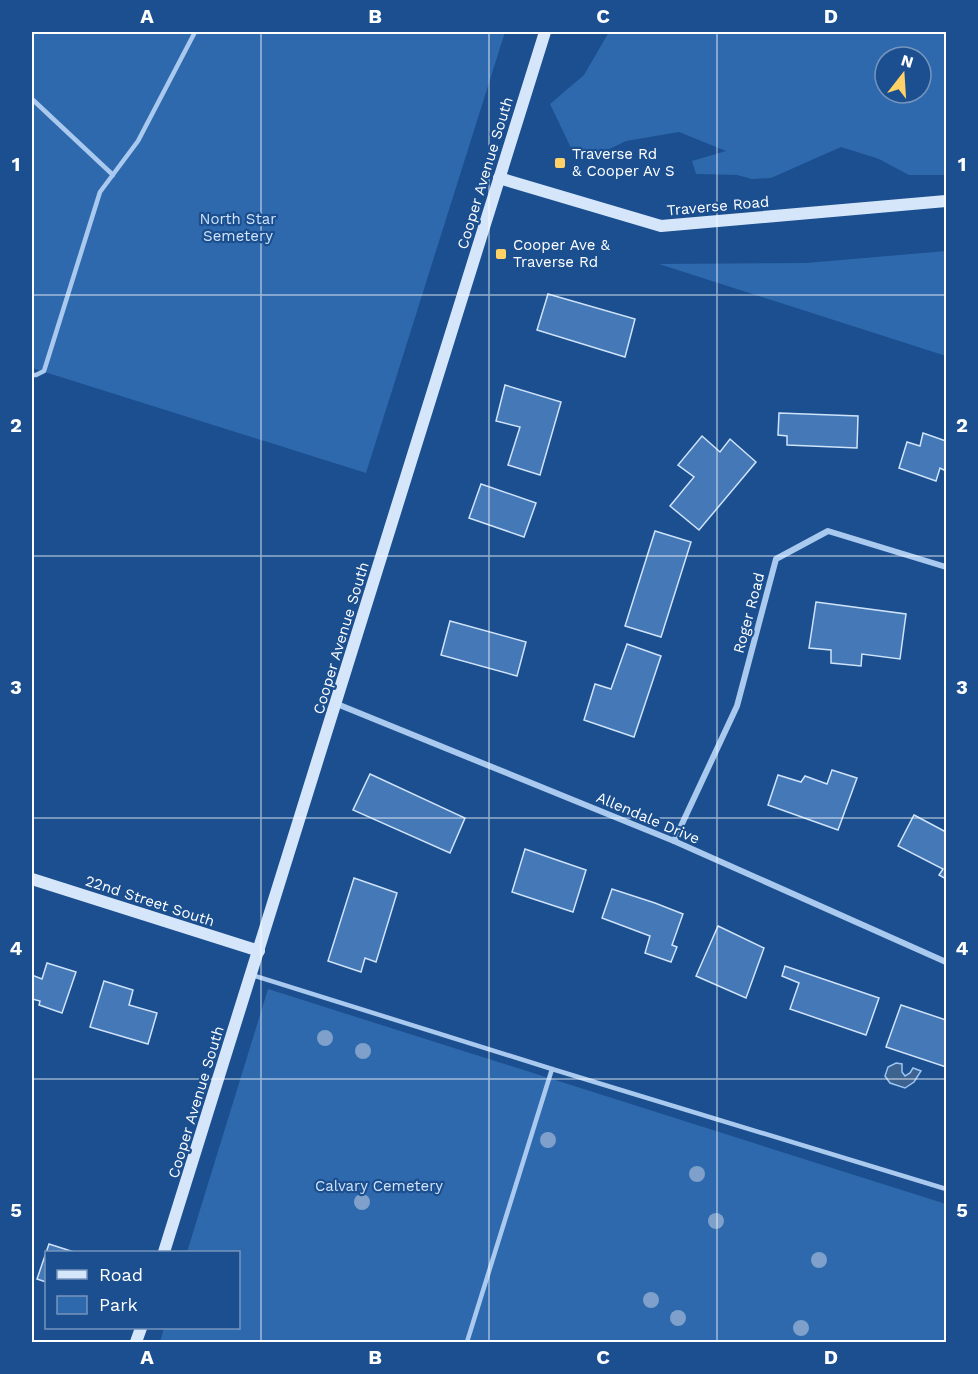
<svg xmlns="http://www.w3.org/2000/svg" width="978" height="1374" font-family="'Work Sans',sans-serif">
  <rect width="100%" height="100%" fill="#1b4f8f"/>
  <!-- green -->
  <g fill="#2e69ad" fill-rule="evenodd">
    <path d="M32,32H505L366,473L32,368Z"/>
    <path d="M609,32H946V175H909L879,159L841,147L771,178L752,179L737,175L696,174L692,161L726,151L679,132L626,141L597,155L572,150L550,104L584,75ZM885,57H921V93H885Z"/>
    <path d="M946,251V356L659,264L806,263Z"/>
    <path d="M268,989L946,1204V1342H160L164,1328H238V1252H187Z"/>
  </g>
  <!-- water -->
  <path fill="#3c6290" stroke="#9cc4f0" stroke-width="1.5" d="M896,1063L902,1064V1072L905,1076L910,1073L913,1068L921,1071L914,1082L905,1088L890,1083L885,1076L888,1067Z"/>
  <!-- building -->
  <g fill="#4478b7" stroke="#cfe3fa" stroke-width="1.5">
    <path d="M548,294L635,319L625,357L537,330Z"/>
    <path d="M505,385L561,402L540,475L508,465L520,427L496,421Z"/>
    <path d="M779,413L858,416L857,448L787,445V436L778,435Z"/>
    <path d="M923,433L946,441V471L940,468L936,481L899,468L907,442L920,446Z"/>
    <path d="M702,436L720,452L730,439L756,462L699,530L670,506L694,477L678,465Z"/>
    <path d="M481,484L536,503L524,537L469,518Z"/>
    <path d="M655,531L691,542L661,637L625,626Z"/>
    <path d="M816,602L906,614L900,659L862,654L861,666L831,663V650L809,648Z"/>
    <path d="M450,621L526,642L517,676L441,655Z"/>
    <path d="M627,644L661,656L634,737L584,720L595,684L611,689Z"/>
    <path d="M832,770L857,778L838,830L768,805L778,775L801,782L805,776L827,784Z"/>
    <path d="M370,774L465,818L450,853L353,810Z"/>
    <path d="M914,815L946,832V879L939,875L943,869L898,846Z"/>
    <path d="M525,849L586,870L573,912L512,892Z"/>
    <path d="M354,878L397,893L376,962L365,958L361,972L328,961Z"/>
    <path d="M612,889L655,903L683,914L672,945L677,947L671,962L645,953L650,936L602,918Z"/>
    <path d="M718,926L764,948L746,998L696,976Z"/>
    <path d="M47,963L76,972L62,1013L39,1005L40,1001L32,999V975L42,979Z"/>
    <path d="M785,966L879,998L866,1035L790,1009L799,983L782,976Z"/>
    <path d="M104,981L133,990L129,1005L157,1013L148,1044L90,1027Z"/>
    <path d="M901,1005L946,1020V1067L886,1047Z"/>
    <path d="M49,1244L74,1252H46V1282L37,1279Z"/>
  </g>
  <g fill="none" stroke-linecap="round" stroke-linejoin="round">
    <!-- lane -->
    <g stroke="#a9c9ee" stroke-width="4.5">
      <path d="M32,99L113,175"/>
      <path d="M32,375H36L44,371L100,192L138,141L195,32"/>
      <path d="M252,975L552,1069L467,1342"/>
      <path d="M552,1069L946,1189"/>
    </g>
    <!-- street -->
    <g stroke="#a9c9ee" stroke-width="6">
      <path d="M337,704L674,841L946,962"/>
      <path d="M674,841L737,706L776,559L828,531L946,567"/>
    </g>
    <!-- secondary -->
    <g stroke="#d6e6fa" stroke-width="12">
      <path d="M499,178L661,226L946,201"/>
      <path d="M32,879L259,951"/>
      <path d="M164,1252L545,32"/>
      <path d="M136,1342L141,1328"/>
    </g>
  </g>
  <!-- trees -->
  <g fill="#7ea0ca">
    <circle cx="325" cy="1038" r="8"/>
    <circle cx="363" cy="1051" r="8"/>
    <circle cx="548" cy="1140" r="8"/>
    <circle cx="697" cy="1174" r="8"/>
    <circle cx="362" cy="1202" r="8"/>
    <circle cx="716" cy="1221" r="8"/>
    <circle cx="819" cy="1260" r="8"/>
    <circle cx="651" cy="1300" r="8"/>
    <circle cx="678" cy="1318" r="8"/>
    <circle cx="801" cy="1328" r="8"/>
  </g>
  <!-- grid -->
  <path fill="none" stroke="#fff" stroke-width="1.5" stroke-opacity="0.55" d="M261,32V1342M489,32V1342M717,32V1342M32,295H946M32,556H946M32,818H946M32,1079H946"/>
  <!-- markers -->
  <g fill="#ffd166" stroke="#1b4f8f" stroke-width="2">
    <rect x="554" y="157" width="12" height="12" rx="3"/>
    <rect x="495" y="248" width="12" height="12" rx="3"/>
  </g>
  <g text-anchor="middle" stroke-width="4.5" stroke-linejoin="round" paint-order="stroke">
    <!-- poi labels -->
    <g font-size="15" fill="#fff" stroke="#1b4f8f" text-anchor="start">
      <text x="572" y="159">Traverse Rd<tspan x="572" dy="17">&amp; Cooper Av S</tspan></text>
      <text x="513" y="250">Cooper Ave &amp;<tspan x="513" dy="17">Traverse Rd</tspan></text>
    </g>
    <!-- street labels -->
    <g font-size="15" fill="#fff" stroke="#1b4f8f">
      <text transform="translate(485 173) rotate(-73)" y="5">Cooper Avenue South</text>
      <text transform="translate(718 206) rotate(-5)" y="5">Traverse Road</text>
      <text transform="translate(749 613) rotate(-75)" y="5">Roger Road</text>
      <text transform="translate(341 638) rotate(-73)" y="5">Cooper Avenue South</text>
      <text transform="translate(648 818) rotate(23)" y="5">Allendale Drive</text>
      <text transform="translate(150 901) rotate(18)" y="5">22nd Street South</text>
      <text transform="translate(196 1102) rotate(-73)" y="5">Cooper Avenue South</text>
    </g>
    <!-- park labels -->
    <g font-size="15" fill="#cfe3fa" stroke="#1b4f8f">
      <text x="238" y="224">North Star<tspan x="238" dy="17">Semetery</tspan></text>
      <text x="379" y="1191">Calvary Cemetery</text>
    </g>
  </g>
  <!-- border -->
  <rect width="978" height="1374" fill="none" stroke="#1b4f8f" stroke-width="66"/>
  <!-- legend -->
  <rect x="45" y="1251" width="195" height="78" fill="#1b4f8f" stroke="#7695bc" stroke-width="1.5"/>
  <rect x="57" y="1270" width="30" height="9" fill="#d6e6fa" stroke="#7695bc" stroke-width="1.5"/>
  <text x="99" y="1281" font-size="18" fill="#ffffff">Road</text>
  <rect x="57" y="1296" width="30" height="18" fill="#2e69ad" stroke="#7695bc" stroke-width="1.5"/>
  <text x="99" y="1311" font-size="18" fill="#ffffff">Park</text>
  <!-- north arrow -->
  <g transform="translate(903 75) rotate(17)"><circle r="28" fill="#1b4f8f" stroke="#7695bc" stroke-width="1.5"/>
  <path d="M0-4.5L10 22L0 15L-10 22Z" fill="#ffd166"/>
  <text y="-9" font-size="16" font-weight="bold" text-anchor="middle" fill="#ffffff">N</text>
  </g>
  <rect x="33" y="33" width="912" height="1308" fill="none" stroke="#fff" stroke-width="2"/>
  <g font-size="20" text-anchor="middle" font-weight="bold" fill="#fff">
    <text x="147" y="23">A</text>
    <text x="375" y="23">B</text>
    <text x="603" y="23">C</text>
    <text x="831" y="23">D</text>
    <text x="16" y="171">1</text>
    <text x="962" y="171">1</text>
    <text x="16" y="432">2</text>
    <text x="962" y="432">2</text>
    <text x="16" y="694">3</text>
    <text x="962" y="694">3</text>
    <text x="16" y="955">4</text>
    <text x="962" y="955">4</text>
    <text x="16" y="1217">5</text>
    <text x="962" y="1217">5</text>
    <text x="147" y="1364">A</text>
    <text x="375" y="1364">B</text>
    <text x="603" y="1364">C</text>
    <text x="831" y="1364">D</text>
  </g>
</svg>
